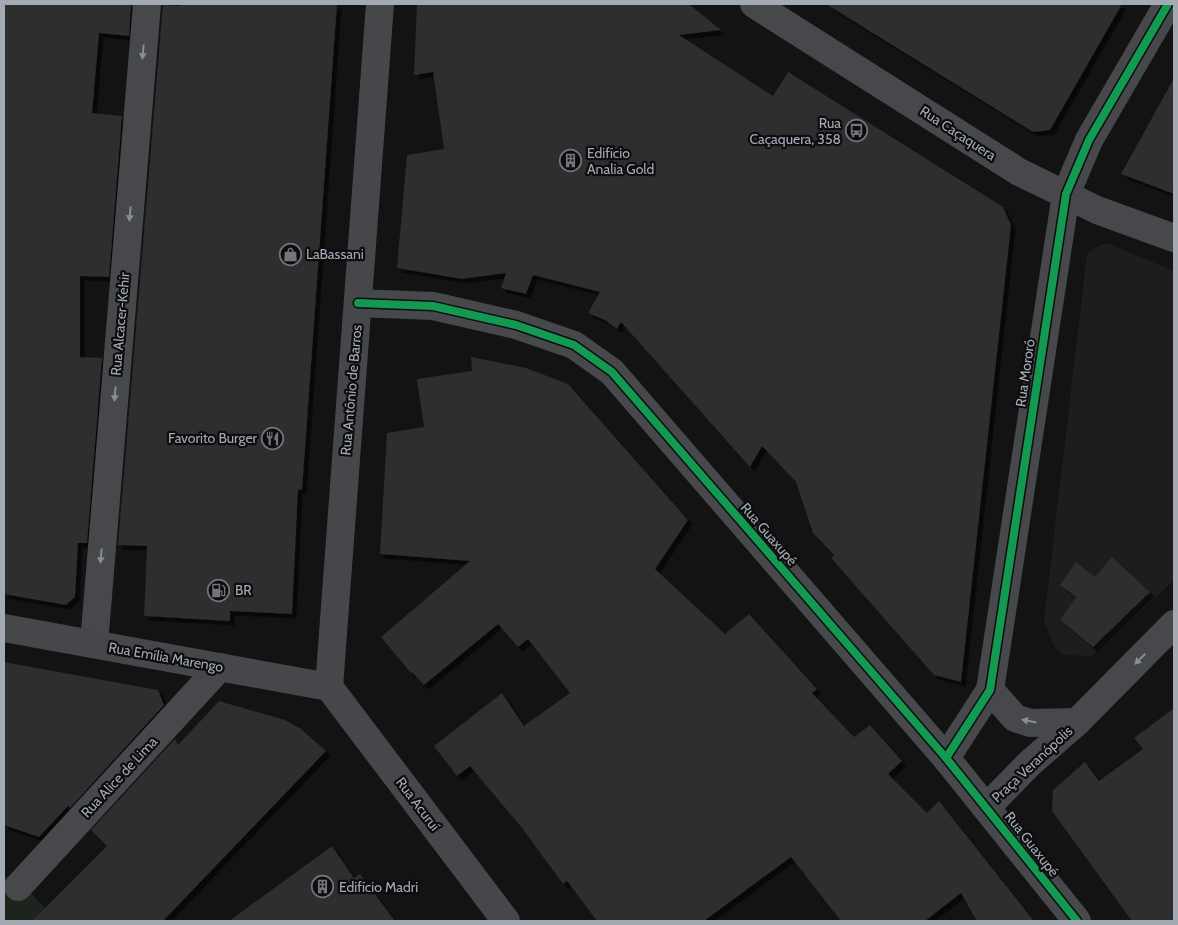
<svg xmlns="http://www.w3.org/2000/svg" width="1178" height="925" font-family="Cabin,sans-serif">
  <defs>
    <filter id="shadow"><feDropShadow dx="4.5" dy="4.5" stdDeviation="0" flood-color="#0009"/></filter>
  </defs>
  <rect width="100%" height="100%" fill="#131313"/>
  <!-- built -->
  <path fill="#1d1d1f" d="M1101,244H1109L1174,271V580L1091,657L1061,654L1053,645L1044,621L1087,254Z"/>
  <!-- green -->
  <path fill="#1d231d" d="M4,875L33,895L57,921H4Z"/>
  <!-- building -->
  <g fill="#2d2d2e" filter="url(#shadow)">
    <path d="M4,4H131L129,36L99,33L92,113L122,116L109,277L80,276V357L102,358L87,543H78L75,597L66,605L4,594Z"/>
    <path d="M180,4H337L302,490L298,489L292,614L230,611V621L144,616L147,546L118,545L163,5L180,6Z"/>
    <path d="M417,4H689L721,30L679,35L773,96L788,72L1003,207L1011,225L961,682L934,675L831,558L834,555L813,533L796,482L762,446L750,467L621,322L617,329L605,320L588,313L600,292L533,275L526,294L501,288L506,273L462,279L397,268L407,155L444,149L433,72L414,75Z"/>
    <path d="M826,4H1122L1050,130L1033,132Z"/>
    <path d="M1174,78V194L1121,174Z"/>
    <path d="M471,357L526,368L568,384L688,520L655,569L725,634L749,614L817,689L812,693L854,737L870,725L902,761L888,774L927,813L939,801L1034,921H977L961,893L925,921H841L791,857L704,921H597L567,881L563,884L522,828L470,766L457,776L434,746L502,693L524,726L570,693L528,639L518,647L498,624L424,685L412,672L411,673L381,637L470,561L380,554L387,433L424,427L417,379L472,371Z"/>
    <path d="M1112,557L1150,592L1093,647L1060,620L1076,597L1060,585L1076,562L1095,577Z"/>
    <path d="M4,662L158,690L164,705L70,808L68,806L39,837L4,825Z"/>
    <path d="M219,701L285,720L301,729L326,751L163,921H32L107,846L91,830L175,739L178,745Z"/>
    <path d="M1174,708V921H1132L1052,811L1053,790L1085,762L1099,781L1143,749L1134,738Z"/>
    <path d="M332,846L354,878L360,874L395,921H229Z"/>
  </g>
  <g fill="none" stroke-linecap="round" stroke-linejoin="round">
    <!-- minor -->
    <g stroke="#47484c" stroke-width="28">
      <path d="M358,303L433,306L516,325L574,345L612,372L946,758L1077,921"/>
      <path d="M94,644L147,4"/>
      <path d="M990,690L1015,718L1030,723L1077,722"/>
      <path d="M946,758L990,690L1066,194L1089,140L1168,4"/>
      <path d="M987,807L1030,763L1077,722L1174,624"/>
      <path d="M18,887L220,667"/>
    </g>
    <!-- tertiary -->
    <path stroke="#47484c" stroke-width="28" d="M754,4L1019,172L1097,210L1174,238"/>
    <!-- secondary -->
    <g stroke="#46474a" stroke-width="28">
      <path d="M4,628L329,687"/>
      <path d="M329,687L380,4"/>
      <path d="M329,687L506,921"/>
    </g>
    <defs>
      <g id="cycleway">
        <path d="M358,303L433,306L516,325L574,345L612,372L946,758L1077,921"/>
        <path d="M946,758L990,690L1066,194L1089,140L1168,4"/>
      </g>
    </defs>
    <!-- cycleway casing -->
    <use href="#cycleway" stroke="#0d0d0f" stroke-width="11"/>
    <!-- cycleway -->
    <use href="#cycleway" stroke="#139951" stroke-width="8"/>
  </g>
  <!-- one-way arrows -->
  <defs><path id="oneway-solid" d="M-6-.8H1V-3.2L6.5 0L1 3.2V.8H-6Z" transform="scale(1.25)"/></defs>
  <g fill="#888d95">
    <use href="#oneway-solid" transform="translate(143 52) rotate(95)"/>
    <use href="#oneway-solid" transform="translate(130 214) rotate(95)"/>
    <use href="#oneway-solid" transform="translate(115 394) rotate(95)"/>
    <use href="#oneway-solid" transform="translate(101 556) rotate(95)"/>
    <use href="#oneway-solid" transform="translate(1140 659) rotate(135)"/>
    <use href="#oneway-solid" transform="translate(1029 721) rotate(-169)"/>
  </g>
  <!-- icons -->
  <defs>
    <symbol id="bus-ring" viewBox="-11 -11 22 22"><circle r="9.5" fill="#0d0d0f" stroke="#71757c" stroke-width="1.5"/><path d="M-5-6H5V4H4V6H2V4H-2V6H-4V4H-5ZM-3.5-4V0h7V-4ZM-3.5 1.2v1.5H-2V1.2ZM2 1.2v1.5H3.5V1.2Z" fill="#71757c"/></symbol>
    <symbol id="building-ring" viewBox="-11 -11 22 22"><circle r="9.5" fill="#0d0d0f" stroke="#71757c" stroke-width="1.5"/><path d="M-4-6H4V6H1V3H-1V6H-4ZM-2.5-4.3h1.7v1.8h-1.7ZM.8-4.3h1.7v1.8H.8ZM-2.5-1h1.7V.8h-1.7ZM.8-1h1.7V.8H.8Z" fill="#71757c"/></symbol>
    <symbol id="shop-ring" viewBox="-11 -11 22 22"><circle r="9.5" fill="#0d0d0f" stroke="#71757c" stroke-width="1.5"/><path d="M-5-2.5h2.3a2.7 3.5 0 0 1 5.4 0H5L5.5 6h-11ZM-1.5-2.5h3a1.5 2.3 0 0 0-3 0Z" fill="#71757c"/></symbol>
    <symbol id="restaurant-ring" viewBox="-11 -11 22 22"><circle r="9.5" fill="#0d0d0f" stroke="#71757c" stroke-width="1.5"/><path d="M-5-6h1v4h1v-4h1v4h1v-4h1v5L-1.5 .5V6h-2V.5L-5-1ZM5-6V6H3V1.5H1.5Q1.5-4 5-6Z" fill="#71757c"/></symbol>
    <symbol id="fuel-ring" viewBox="-11 -11 22 22"><circle r="9.5" fill="#0d0d0f" stroke="#71757c" stroke-width="1.5"/><path d="M-5.5-6h7V0h2V4h1.3V-2.5L3-4.5l.8-.8L6-3V5H2.5V1h-1V6h-7ZM-4.2-4.7v3.2H.2V-4.7Z" fill="#71757c"/></symbol>
  </defs>
  <g fill-rule="evenodd">
    <use href="#bus-ring" x="844" y="118" width="25" height="25"/>
    <use href="#building-ring" x="558" y="148" width="25" height="25"/>
    <use href="#shop-ring" x="278" y="242" width="25" height="25"/>
    <use href="#restaurant-ring" x="260" y="426" width="25" height="25"/>
    <use href="#fuel-ring" x="206" y="578" width="25" height="25"/>
    <use href="#building-ring" x="310" y="874" width="25" height="25"/>
  </g>
  <g text-anchor="middle" stroke-width="4.5" stroke-linejoin="round" paint-order="stroke">
    <!-- poi labels -->
    <g font-size="14" fill="#a4aab4" stroke="#0d0d0f" text-anchor="start">
      <text x="841" y="128" text-anchor="end">Rua<tspan x="841" dy="16">Caçaquera, 358</tspan></text>
      <text x="587" y="158">Edifício<tspan x="587" dy="16">Analia Gold</tspan></text>
      <text x="306" y="259">LaBassani</text>
      <text x="257" y="443" text-anchor="end">Favorito Burger</text>
      <text x="235" y="595">BR</text>
      <text x="339" y="892">Edifício Madri</text>
    </g>
    <!-- street labels -->
    <g font-size="14" fill="#a4aab4" stroke="#0d0d0f">
      <text transform="translate(958 133) rotate(33)" y="5">Rua Caçaquera</text>
      <text transform="translate(120 324) rotate(-85)" y="5">Rua Alcacer-Kehir</text>
      <text transform="translate(1025 373) rotate(-82)" y="5">Rua Mororó</text>
      <text transform="translate(351 390) rotate(-85)" y="5">Rua Antônio de Barros</text>
      <text transform="translate(769 534) rotate(49)" y="5">Rua Guaxupé</text>
      <text transform="translate(166 657) rotate(10)" y="5">Rua Emília Marengo</text>
      <text transform="translate(1032 764) rotate(-43)" y="5">Praça Veranópolis</text>
      <text transform="translate(119 777) rotate(-47)" y="5">Rua Alice de Lima</text>
      <text transform="translate(418 804) rotate(53)" y="5">Rua Acuruí</text>
      <text transform="translate(1032 844) rotate(52)" y="5">Rua Guaxupé</text>
    </g>
  </g>
  <!-- border -->
  <rect width="1178" height="925" fill="none" stroke="#a4aab4" stroke-width="10"/>
</svg>
